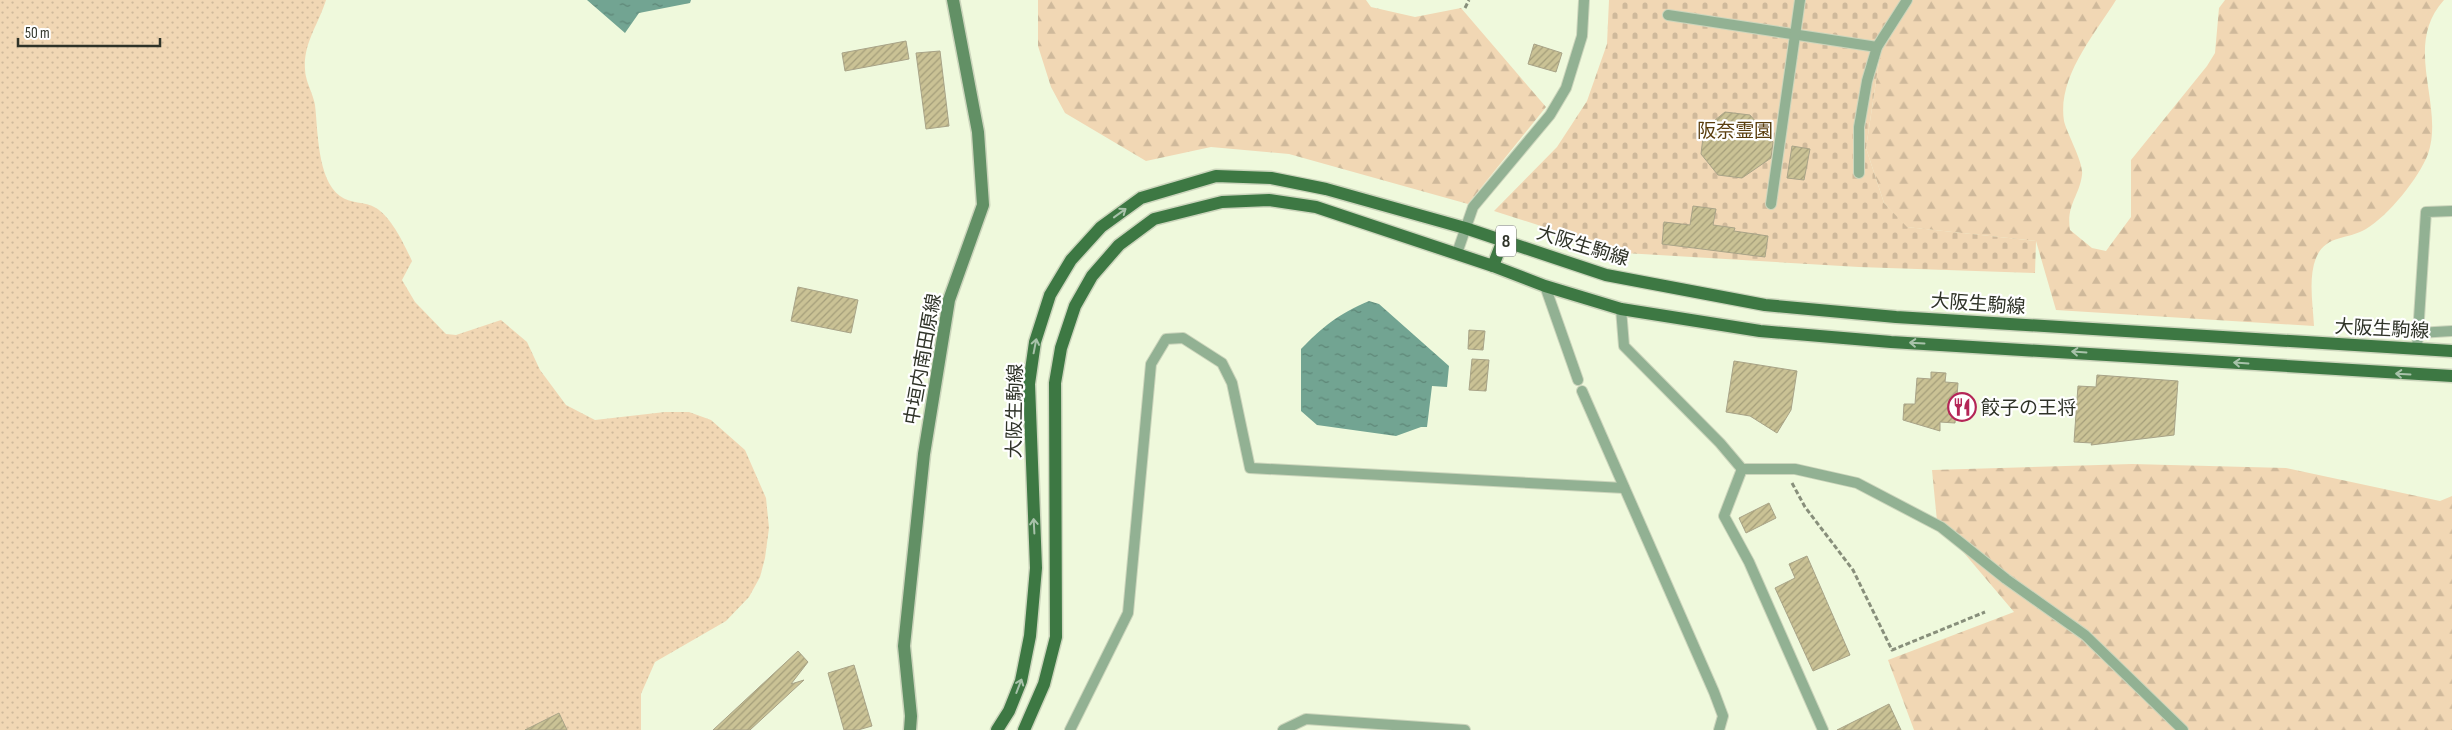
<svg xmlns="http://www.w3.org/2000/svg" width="2452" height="730" font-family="'Sofia Sans Condensed','Noto Sans JP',sans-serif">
  <defs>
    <pattern id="grass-dots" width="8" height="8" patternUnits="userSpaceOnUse" patternTransform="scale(1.25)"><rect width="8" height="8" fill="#f1d7b4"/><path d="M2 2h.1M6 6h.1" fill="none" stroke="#cfb99b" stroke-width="1.8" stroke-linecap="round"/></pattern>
    <pattern id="forest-firs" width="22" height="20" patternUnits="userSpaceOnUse" patternTransform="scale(1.25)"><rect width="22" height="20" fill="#f1d7b4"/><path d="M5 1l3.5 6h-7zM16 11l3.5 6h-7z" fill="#cfb99b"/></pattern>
    <pattern id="cemetery-stones" width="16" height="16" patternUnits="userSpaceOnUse" patternTransform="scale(1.25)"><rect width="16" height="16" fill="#f1d7b4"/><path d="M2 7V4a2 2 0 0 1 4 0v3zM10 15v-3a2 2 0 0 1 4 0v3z" fill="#cfb99b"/></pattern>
    <pattern id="water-ripples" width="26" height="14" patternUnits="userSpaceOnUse" patternTransform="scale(1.25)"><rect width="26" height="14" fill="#72a492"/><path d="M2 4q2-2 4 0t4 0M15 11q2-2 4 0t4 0" fill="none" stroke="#5e8677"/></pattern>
    <pattern id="building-hatch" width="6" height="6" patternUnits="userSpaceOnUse" patternTransform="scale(1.25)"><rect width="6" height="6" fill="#cac295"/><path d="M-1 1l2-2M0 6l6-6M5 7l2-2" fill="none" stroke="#a49e7a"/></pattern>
  </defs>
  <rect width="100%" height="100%" fill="#eff9dc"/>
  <!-- grass -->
  <path fill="url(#grass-dots)" d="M0,0H326C319,23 303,44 305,69C305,81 313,93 315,105C318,130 317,179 340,196C350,204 365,201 376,208C392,218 404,244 412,261L402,280L415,302L446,334L456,335L501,320L527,342L540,370L566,405L595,420L665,412H689L711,420L745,450L766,498L769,528L765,558L760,577L749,597L726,621L655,662L641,694V730H0Z"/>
  <!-- forest -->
  <g fill="url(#forest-firs)">
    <path d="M1038,0H1366L1371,7L1415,17L1461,8L1546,107L1468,204L1289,154L1211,147L1146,161L1065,113L1051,87L1038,46Z"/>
    <path d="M1911,0H2116C2095,34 2057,77 2064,121C2067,134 2084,163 2082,175C2079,197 2066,205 2070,230L2092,248L2106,251L2131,217V160L2207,66L2215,53L2219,8L2225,0H2444C2402,46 2445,105 2428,154C2419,178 2388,216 2366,229C2348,240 2326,234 2316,258C2308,278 2313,305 2314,326L2056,310L2036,241L1906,227L1884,203L1866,148L1881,48Z"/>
    <path d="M2132,464L2286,468L2440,501L2452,496V730H1914L1888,660L2014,612L1937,521L1932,470Z"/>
  </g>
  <!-- cemetery -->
  <path fill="url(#cemetery-stones)" d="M1609,0H1911L1881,48L1866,148L1884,203L1907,227L2036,241L2035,273L1859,267L1625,253L1494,211L1557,147L1587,101L1607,44Z"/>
  <!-- water -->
  <g fill="url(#water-ripples)">
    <path d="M587,0H691L690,3L639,13L625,33Z"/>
    <path d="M1369,301L1379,304L1449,366L1447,387L1432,386L1427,427H1421L1396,436L1317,425L1301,411V349C1325,325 1337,315 1369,301Z"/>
  </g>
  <!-- building -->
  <g fill="url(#building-hatch)" stroke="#a8a387">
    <path d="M906,41L909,59L845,71L842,53Z"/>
    <path d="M1534,44L1562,53L1556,72L1528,64Z"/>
    <path d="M940,51L949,126L926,129L916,53Z"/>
    <path d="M1725,112L1750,115L1773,142L1771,158L1742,178L1718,175L1701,154L1704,129Z"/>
    <path d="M1792,146L1810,149L1804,180L1787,178Z"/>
    <path d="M1693,206L1716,209L1713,225L1735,228L1734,231L1768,236L1765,257L1662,244L1664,222L1690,225Z"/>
    <path d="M798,287L858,300L851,333L791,321Z"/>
    <path d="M1469,330L1485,331L1483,350L1468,349Z"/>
    <path d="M1472,359L1489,360L1486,391L1469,390Z"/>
    <path d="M1734,361L1797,371L1791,410L1777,433L1750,416L1726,412Z"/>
    <path d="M1931,372L1946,373L1945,382L1958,383L1955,423L1940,422V431L1903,420L1904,404H1915L1917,378L1931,379Z"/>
    <path d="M2097,375L2178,381L2174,435L2091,445L2092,443L2074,442L2078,386L2096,387Z"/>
    <path d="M1769,503L1776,518L1746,533L1739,518Z"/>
    <path d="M1807,556L1850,655L1813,671L1775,588L1795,578L1789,564Z"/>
    <path d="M798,651L808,662L791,684L804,680L750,730H713Z"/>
    <path d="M854,665L872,726L858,730H844L828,673Z"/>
    <path d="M1889,704L1901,730H1837Z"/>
    <path d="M559,713L567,730H525Z"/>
  </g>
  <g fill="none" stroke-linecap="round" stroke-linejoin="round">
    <defs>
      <g id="lane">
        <path d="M1668,15L1877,47"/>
        <path d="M1859,173V127L1867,81L1877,47L1907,0"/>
        <path d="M1771,204L1800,0"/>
        <path d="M1457,253L1473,207L1550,115L1566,88L1582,36L1584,0"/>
        <path d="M1545,286L1578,380"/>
        <path d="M1621,309L1624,346L1720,443L1742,469H1795L1857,483L1941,527L2006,579L2085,635L2183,730"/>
        <path d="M2418,333L2452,331"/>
        <path d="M2417,349L2426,212L2452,211"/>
        <path d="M1582,391L1714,692L1723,716L1719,730"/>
        <path d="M1742,469L1724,516L1749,562L1823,730"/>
        <path d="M1070,730L1128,613L1151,364L1166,339L1183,338L1222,363L1232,383L1250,468L1624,488"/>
        <path d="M1283,730L1306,719L1465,730"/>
      </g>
      <path id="secondary" d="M910,730L911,716L904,646L924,454L949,300L983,205L978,132L953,0"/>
      <g id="primary">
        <path d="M1493,266L1503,240"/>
        <path d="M997,730L1009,711L1021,681L1030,636L1036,568L1029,384L1035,342L1050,295L1071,260L1101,227L1141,198L1216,176L1271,178L1326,189L1465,228L1606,275L1765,305L1896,317L2452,351"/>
        <path d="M1024,730L1044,684L1056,637L1055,383L1061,348L1075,306L1092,276L1119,245L1154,219L1222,202L1269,200L1316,207L1493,266L1545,286L1621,309L1760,331L1891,342L2452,376"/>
      </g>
    </defs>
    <!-- lane casing -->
    <use href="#lane" stroke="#ccd5bc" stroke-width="12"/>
    <!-- secondary casing -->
    <use href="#secondary" stroke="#ccd5bc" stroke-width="15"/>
    <!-- primary casing -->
    <use href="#primary" stroke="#ccd5bc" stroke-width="15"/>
    <!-- path -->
    <g stroke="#888f7b" stroke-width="3" stroke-dasharray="5 2.5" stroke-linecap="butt">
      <path d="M1465,8L1469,0"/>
      <path d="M1792,483L1805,507L1853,570L1892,650L1985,612"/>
    </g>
    <!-- lane -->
    <use href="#lane" stroke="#92b193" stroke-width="10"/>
    <!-- secondary -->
    <use href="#secondary" stroke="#629065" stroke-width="12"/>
    <!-- primary -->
    <use href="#primary" stroke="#3d7843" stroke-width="12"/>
  </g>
  <!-- one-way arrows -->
  <defs><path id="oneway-shaft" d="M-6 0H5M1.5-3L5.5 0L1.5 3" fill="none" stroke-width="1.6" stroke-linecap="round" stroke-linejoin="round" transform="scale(1.25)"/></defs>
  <g stroke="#a8c2aa">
    <use href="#oneway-shaft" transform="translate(1120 213) rotate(-36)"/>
    <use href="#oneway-shaft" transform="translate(1917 343) rotate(-177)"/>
    <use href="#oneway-shaft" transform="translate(1035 346) rotate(-79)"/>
    <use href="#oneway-shaft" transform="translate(2079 352) rotate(-176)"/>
    <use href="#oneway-shaft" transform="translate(2241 363) rotate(-176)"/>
    <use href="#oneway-shaft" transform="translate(2403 374) rotate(-177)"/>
    <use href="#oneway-shaft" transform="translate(1034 526) rotate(-93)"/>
    <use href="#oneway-shaft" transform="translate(1019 686) rotate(-69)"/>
  </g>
  <!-- icons -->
  <defs>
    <symbol id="restaurant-ring" viewBox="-11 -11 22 22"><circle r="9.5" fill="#fff" stroke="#b42557" stroke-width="1.5"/><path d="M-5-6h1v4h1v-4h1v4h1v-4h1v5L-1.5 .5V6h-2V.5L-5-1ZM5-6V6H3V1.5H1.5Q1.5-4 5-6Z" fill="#b42557"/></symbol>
  </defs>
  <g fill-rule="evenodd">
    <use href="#restaurant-ring" x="1946" y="391" width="32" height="32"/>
  </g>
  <g text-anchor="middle" stroke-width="4.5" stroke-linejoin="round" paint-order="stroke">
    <!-- shield labels -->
    <rect fill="#fff" stroke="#6d7068" stroke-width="1" x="1496" y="225.5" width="20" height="31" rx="4"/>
    <g font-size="18" font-weight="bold" fill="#2f3328">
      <text x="1506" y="247">8</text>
    </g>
    <!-- park labels -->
    <g font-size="19" fill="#593d0d" stroke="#fff">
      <text x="1735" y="137">阪奈霊園</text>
    </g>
    <!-- street labels -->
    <g font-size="19" fill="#2f3328" stroke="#fff">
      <text transform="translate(1583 245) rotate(17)" y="7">大阪生駒線</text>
      <text transform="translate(1978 303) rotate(4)" y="7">大阪生駒線</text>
      <text transform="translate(2382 328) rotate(3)" y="7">大阪生駒線</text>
      <text transform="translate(922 359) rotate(-80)" y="7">中垣内南田原線</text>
      <text transform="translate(1014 411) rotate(-89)" y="7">大阪生駒線</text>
    </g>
    <!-- poi labels -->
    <g font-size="19" fill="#2f3328" stroke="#fff" text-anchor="start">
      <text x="1981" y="414">餃子の王将</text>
    </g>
  </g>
  <!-- scale -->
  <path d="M18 38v8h142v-8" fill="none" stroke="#2f3328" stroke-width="2.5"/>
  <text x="25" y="38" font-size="15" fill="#2f3328" stroke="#ffffff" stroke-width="4" paint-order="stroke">50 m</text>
</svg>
